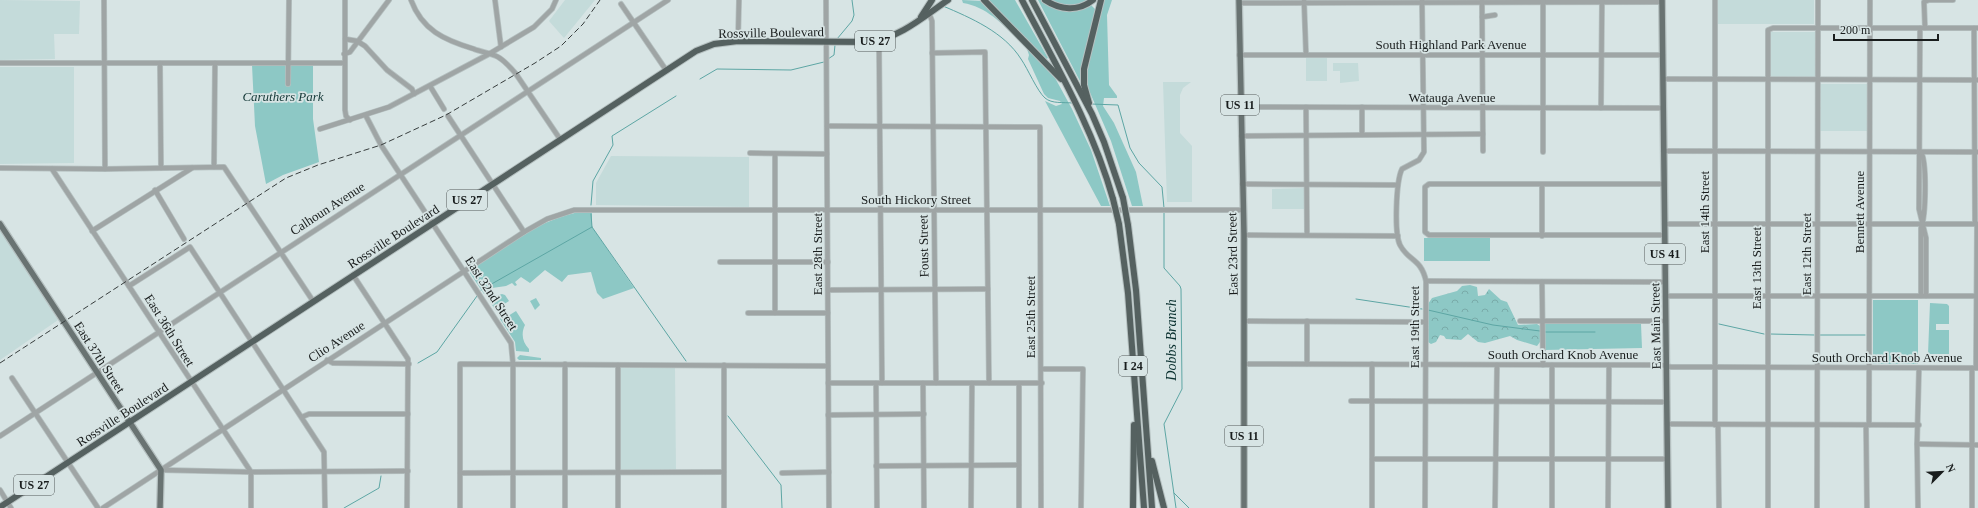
<svg xmlns="http://www.w3.org/2000/svg" width="1978" height="508" font-family="'Times New Roman',serif">
  <defs>
    <pattern id="forest-crowns" width="20" height="18" patternUnits="userSpaceOnUse"><rect width="20" height="18" fill="#8dc8c5"/><path d="M2 6a3 3 0 1 1 6 0M12 15a3 3 0 1 1 6 0" fill="none" stroke="#79aba9"/></pattern>
  </defs>
  <rect width="100%" height="100%" fill="#d7e4e4"/>
  <!-- built -->
  <g fill="#c4dbda">
    <path d="M0,0L80,1L79,34H54L55,59L0,60Z"/>
    <path d="M565,0H595L564,38L549,21Z"/>
    <rect x="1718" y="0" width="96" height="24"/>
    <rect x="1770" y="32" width="45" height="46"/>
    <rect x="1306" y="57" width="21" height="24"/>
    <path d="M1333,63H1358L1359,81L1340,83V71H1333Z"/>
    <path d="M0,67H74V163L0,164Z"/>
    <path d="M1163,82H1191L1183,88L1180,95V133L1192,146V202H1167Z"/>
    <rect x="1820" y="84" width="47" height="47"/>
    <path d="M611,156L749,157V207L596,205V183Z"/>
    <path d="M1305,188V209H1272V189Z"/>
    <path d="M0,229L58,320L0,360Z"/>
    <path d="M621,368H675L676,471L621,470Z"/>
  </g>
  <!-- green -->
  <g fill="#8dc8c5">
    <path d="M962,0L983,1L1054,76L1072,109L1091,150L1110,206H1101L1045,101L1056,106L1062,104L1060,101L1048,98L1044,94L1028,59L1029,55L1027,49C1009,31 990,7 963,3Z"/>
    <path d="M989,0H1015L1048,58L1045,60Z"/>
    <path d="M1038,0H1042L1055,8L1090,4L1096,10L1082,85Z"/>
    <path d="M1050,0H1087C1074,8 1063,7 1050,0Z"/>
    <path d="M1104,0H1112L1107,15L1109,85L1117,96V98H1104L1103,106L1114,123L1136,172L1143,206H1132L1111,141L1088,88L1087,75L1090,58Z"/>
    <path d="M252,65H313V119L319,162L283,175L266,184L255,126Z"/>
    <path d="M586,211L592,212V227L634,288L603,299L597,293L591,272L568,275L562,282L545,270L530,283L521,277L515,282L517,285L515,286L512,283L506,286L492,288V291L484,294L470,273V270C505,245 542,217 586,211Z"/>
    <rect x="1424" y="238" width="66" height="23"/>
    <path d="M502,294L505,295L509,301L498,308L499,310L496,311L489,300L495,296Z"/>
    <path d="M536,298L540,305L535,310L530,301Z"/>
    <rect x="1873" y="300" width="45" height="64"/>
    <path d="M1930,303L1947,304L1949,306V324H1936V330H1949V354H1928Z"/>
    <path d="M516,311L525,325C521,333 522,342 529,349V352L516,351L515,342L500,319L502,316L505,318Z"/>
    <path d="M1545,324H1641L1642,348L1544,350Z"/>
    <path d="M520,355L541,358V360H519L517,358Z"/>
  </g>
  <!-- forest -->
  <path fill="url(#forest-crowns)" d="M1470,285L1477,287L1478,296L1485,295L1489,289L1501,300L1507,302L1518,325L1537,324L1540,326V342L1537,346L1517,340L1510,336L1485,343L1478,342L1468,334L1461,340L1446,339L1444,336L1440,335L1436,342L1431,344L1428,342V304L1432,298L1457,291L1462,286Z"/>
  <g fill="none" stroke-linecap="round" stroke-linejoin="round">
    <!-- stream -->
    <g stroke="#5da6a4" stroke-width="1">
      <path d="M943,6C971,18 1004,32 1021,59C1028,69 1037,91 1045,98C1052,104 1063,102 1072,103"/>
      <path d="M837,39L852,21L854,15L852,0"/>
      <path d="M828,59L834,55L835,45"/>
      <path d="M700,79L717,69L791,70L824,62"/>
      <path d="M1091,104L1118,105L1130,148L1139,163L1162,187L1164,208"/>
      <path d="M591,205L593,181L613,145L612,136L676,96"/>
      <path d="M1164,211V268L1180,286L1181,289L1182,389L1164,424L1176,508"/>
      <path d="M591,214L592,227L686,361"/>
      <path d="M481,290L592,227"/>
      <path d="M1356,299L1422,309"/>
      <path d="M1428,310L1493,325L1540,331"/>
      <path d="M1719,324L1764,334"/>
      <path d="M1545,332H1595"/>
      <path d="M1770,334L1814,335"/>
      <path d="M1819,335H1865"/>
      <path d="M418,363L437,352L477,296"/>
      <path d="M728,416L781,485L782,508"/>
      <path d="M1174,493L1189,508"/>
      <path d="M344,508L379,488L381,476"/>
    </g>
    <defs>
      <g id="minor">
        <path d="M104,0L105,169"/>
        <path d="M345,0V110L346,116L350,120"/>
        <path d="M411,0C422,30 444,40 474,49C481,52 491,53 498,57C505,61 511,68 516,74L560,139"/>
        <path d="M495,0L501,47"/>
        <path d="M826,0L829,508"/>
        <path d="M1304,0L1306,54"/>
        <path d="M1422,0L1424,152L1419,160L1402,169C1396,181 1394,233 1400,245C1408,261 1421,258 1426,281L1425,508"/>
        <path d="M1482,2L1483,151"/>
        <path d="M1239,3L1662,2"/>
        <path d="M621,4L666,70"/>
        <path d="M929,13L932,21L936,383"/>
        <path d="M1482,17L1495,15"/>
        <path d="M1920,28L1919,209L1926,238V296"/>
        <path d="M1925,28L1924,2L1929,0H1953"/>
        <path d="M1974,28L1975,224"/>
        <path d="M345,39L357,41L365,46L387,70L412,89L414,94"/>
        <path d="M879,40L882,383"/>
        <path d="M738,41L739,0"/>
        <path d="M932,53L985,52L989,383"/>
        <path d="M344,54L350,52L389,0"/>
        <path d="M1239,55H1663"/>
        <path d="M0,63H344"/>
        <path d="M160,63L161,168"/>
        <path d="M1663,79L1978,80"/>
        <path d="M288,84L289,0"/>
        <path d="M430,86L444,109"/>
        <path d="M1240,107L1663,108"/>
        <path d="M1306,107L1307,235"/>
        <path d="M1362,107V134"/>
        <path d="M1601,108L1602,0"/>
        <path d="M366,116L381,145L511,343L513,364V508"/>
        <path d="M448,116L524,232"/>
        <path d="M827,126L1040,127L1041,508"/>
        <path d="M320,129L389,107L489,54L534,27L552,9L556,0"/>
        <path d="M1241,136L1483,134"/>
        <path d="M1663,151L1978,152"/>
        <path d="M1543,152V0"/>
        <path d="M750,153L827,154"/>
        <path d="M775,154V313"/>
        <path d="M214,167L215,63"/>
        <path d="M0,168L105,169L224,167L313,301"/>
        <path d="M52,169L251,472V508"/>
        <path d="M1242,184L1397,185"/>
        <path d="M1664,184H1429L1425,187V232L1429,235H1664"/>
        <path d="M155,190L184,239"/>
        <path d="M1664,224H1978"/>
        <path d="M92,231L192,168"/>
        <path d="M1244,235L1398,236"/>
        <path d="M1542,236V185"/>
        <path d="M720,262H828"/>
        <path d="M353,275L408,359L407,508"/>
        <path d="M1426,281L1665,282"/>
        <path d="M1542,282L1543,365"/>
        <path d="M129,286L190,247L324,452L325,508"/>
        <path d="M828,290L988,289"/>
        <path d="M1665,296H1978"/>
        <path d="M1921,296V228C1926,216 1927,162 1921,152"/>
        <path d="M748,313H828"/>
        <path d="M1244,321L1425,322"/>
        <path d="M1520,321H1666"/>
        <path d="M327,360L333,363L409,364"/>
        <path d="M565,364V508"/>
        <path d="M1244,364L1662,365L1671,367H1715L1978,368"/>
        <path d="M1307,364V321"/>
        <path d="M618,365V508"/>
        <path d="M724,365V508"/>
        <path d="M1552,365V508"/>
        <path d="M1976,368L1977,224"/>
        <path d="M1041,369H1083L1081,508"/>
        <path d="M12,378L98,508"/>
        <path d="M828,383H1042"/>
        <path d="M876,383L877,508"/>
        <path d="M923,383L924,508"/>
        <path d="M1351,401L1667,402"/>
        <path d="M828,415L924,414"/>
        <path d="M302,417L309,414H408"/>
        <path d="M1667,424L1919,425"/>
        <path d="M1715,425V0"/>
        <path d="M1718,425L1719,508"/>
        <path d="M1866,425L1867,508"/>
        <path d="M1869,425L1870,0"/>
        <path d="M0,436L668,0"/>
        <path d="M1917,444L1978,445"/>
        <path d="M1372,459H1667"/>
        <path d="M876,466L1019,465"/>
        <path d="M161,470L251,472L408,471"/>
        <path d="M460,473L724,472"/>
        <path d="M782,473L829,472"/>
        <path d="M0,490L11,508"/>
        <path d="M103,508L524,232L547,219L574,210H1243"/>
        <path d="M460,508V364L828,366"/>
        <path d="M971,508L972,383"/>
        <path d="M1019,508V383"/>
        <path d="M1372,508V364"/>
        <path d="M1495,508L1497,365"/>
        <path d="M1608,508L1609,365"/>
        <path d="M1768,508V30L1773,28H1978"/>
        <path d="M1817,508L1818,0"/>
        <path d="M1918,508L1917,444L1919,368"/>
        <path d="M1972,508V368"/>
      </g>
      <g id="major">
        <path d="M1239,0L1244,235V508"/>
        <path d="M1662,0L1668,508"/>
        <path d="M0,224L161,470L160,508"/>
      </g>
      <g id="highway">
        <path d="M984,0L1061,79"/>
        <path d="M1022,0C1056,65 1093,128 1113,199"/>
        <path d="M1032,0L1092,114L1104,142L1123,198"/>
        <path d="M1045,0C1060,10 1078,12 1093,0"/>
        <path d="M921,17L932,0"/>
        <path d="M1089,103L1084,85V69L1101,0"/>
        <path d="M1119,224L1128,293L1144,508"/>
        <path d="M1128,225L1136,290L1152,508"/>
        <path d="M1152,461L1164,508"/>
        <path d="M0,507L696,51L714,44L738,41L870,42C901,37 923,17 948,0"/>
        <path d="M1133,508L1134,425"/>
      </g>
    </defs>
    <!-- minor casing -->
    <use href="#minor" stroke="#b5c0c0" stroke-width="6"/>
    <!-- major casing -->
    <use href="#major" stroke="#b5c0c0" stroke-width="8"/>
    <!-- highway casing -->
    <use href="#highway" stroke="#b5c0c0" stroke-width="8"/>
    <!-- minor -->
    <use href="#minor" stroke="#9fa5a5" stroke-width="4.5"/>
    <!-- major -->
    <use href="#major" stroke="#697372" stroke-width="5.5"/>
    <!-- highway -->
    <use href="#highway" stroke="#556160" stroke-width="6"/>
    <!-- rail -->
    <path stroke="#373d3d" stroke-width="1" stroke-dasharray="6 3" stroke-linecap="butt" d="M0,363L286,178L318,165L381,145L446,115L535,63L561,46L583,24L600,0"/>
    <defs>
      <g id="highway-bridge">
        <path d="M1123,198L1128,225"/>
        <path d="M1113,199L1119,224"/>
      </g>
    </defs>
    <!-- highway-bridge casing -->
    <use href="#highway-bridge" stroke="#b5c0c0" stroke-width="8" stroke-linecap="butt"/>
    <!-- highway-bridge -->
    <use href="#highway-bridge" stroke="#556160" stroke-width="6"/>
  </g>
  <g text-anchor="middle" stroke-width="3.5" stroke-linejoin="round" paint-order="stroke">
    <!-- shield labels -->
    <g fill="#d7e4e4" stroke="#525959" stroke-width="1">
      <rect x="855" y="31" width="40" height="20" rx="3"/>
      <rect x="1221" y="95" width="38" height="20" rx="3"/>
      <rect x="447" y="190" width="40" height="20" rx="3"/>
      <rect x="1645" y="244" width="40" height="20" rx="3"/>
      <rect x="1119" y="356" width="28" height="20" rx="3"/>
      <rect x="1225" y="426" width="38" height="20" rx="3"/>
      <rect x="14" y="475" width="40" height="20" rx="3"/>
    </g>
    <g font-size="12" font-weight="bold" fill="#191d1d">
      <text x="875" y="45">US 27</text>
      <text x="1240" y="109">US 11</text>
      <text x="467" y="204">US 27</text>
      <text x="1665" y="258">US 41</text>
      <text x="1133" y="370">I 24</text>
      <text x="1244" y="440">US 11</text>
      <text x="34" y="489">US 27</text>
    </g>
    <!-- street labels -->
    <g font-size="13" fill="#191d1d" stroke="#d7e4e4">
      <text transform="translate(771 32) rotate(-1)" y="5">Rossville Boulevard</text>
      <text x="1451" y="49">South Highland Park Avenue</text>
      <text x="1452" y="102">Watauga Avenue</text>
      <text x="916" y="204">South Hickory Street</text>
      <text transform="translate(327 208) rotate(-33)" y="5">Calhoun Avenue</text>
      <text transform="translate(1704 212) rotate(-90)" y="5">East 14th Street</text>
      <text transform="translate(1859 212) rotate(-90)" y="5">Bennett Avenue</text>
      <text transform="translate(393 236) rotate(-33)" y="5">Rossville Boulevard</text>
      <text transform="translate(923 246) rotate(-91)" y="5">Foust Street</text>
      <text transform="translate(817 254) rotate(-90)" y="5">East 28th Street</text>
      <text transform="translate(1232 254) rotate(-91)" y="5">East 23rd Street</text>
      <text transform="translate(1806 254) rotate(-90)" y="5">East 12th Street</text>
      <text transform="translate(1756 268) rotate(-90)" y="5">East 13th Street</text>
      <text transform="translate(492 293) rotate(57)" y="5">East 32nd Street</text>
      <text transform="translate(1030 317) rotate(-90)" y="5">East 25th Street</text>
      <text transform="translate(1655 326) rotate(-91)" y="5">East Main Street</text>
      <text transform="translate(1414 327) rotate(-90)" y="5">East 19th Street</text>
      <text transform="translate(170 330) rotate(58)" y="5">East 36th Street</text>
      <text transform="translate(336 341) rotate(-33)" y="5">Clio Avenue</text>
      <text x="1563" y="359">South Orchard Knob Avenue</text>
      <text transform="translate(100 357) rotate(57)" y="5">East 37th Street</text>
      <text x="1887" y="362">South Orchard Knob Avenue</text>
      <text transform="translate(122 414) rotate(-33)" y="5">Rossville Boulevard</text>
    </g>
    <!-- park labels -->
    <g font-size="13" font-style="italic" fill="#133736" stroke="#d7e4e4">
      <text x="283" y="101">Caruthers Park</text>
    </g>
    <!-- water labels -->
    <g font-size="14" font-style="italic" fill="#0a302f" stroke="#d7e4e4">
      <text transform="translate(1171 340) rotate(-90)" y="5">Dobbs Branch</text>
    </g>
  </g>
  <!-- north arrow -->
  <g transform="translate(1942 472) rotate(66)" stroke="#d7e4e4" stroke-width="3" paint-order="stroke">
  <path d="M0-3L7 15L0 10L-7 15Z" fill="#191d1d"/>
  <text y="-6" font-size="11" font-weight="bold" text-anchor="middle" fill="#191d1d">N</text>
  </g>
  <!-- scale -->
  <path d="M1834 34v6h104v-6" fill="none" stroke="#191d1d" stroke-width="2"/>
  <text x="1840" y="34" font-size="12" fill="#191d1d" stroke="#d7e4e4" stroke-width="3" paint-order="stroke">200 m</text>
</svg>
